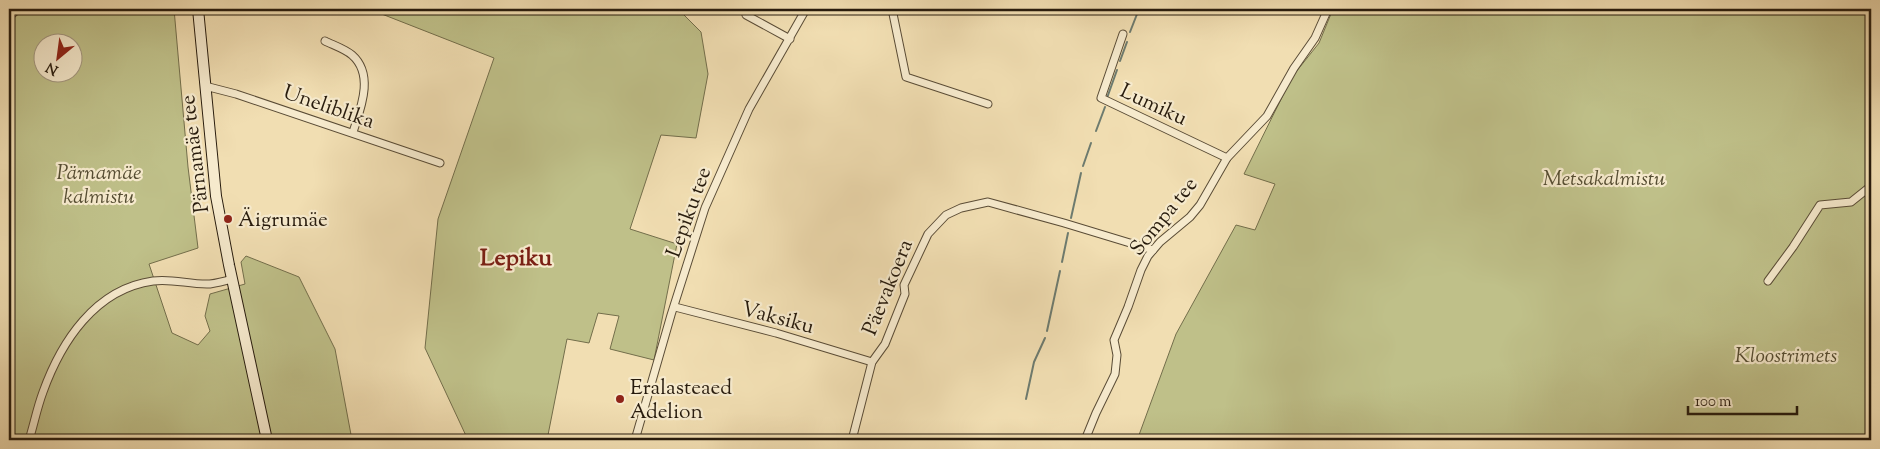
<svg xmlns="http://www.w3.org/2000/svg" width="1880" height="449" font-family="'Sorts Mill Goudy',serif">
  <rect width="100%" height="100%" fill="#f1deb2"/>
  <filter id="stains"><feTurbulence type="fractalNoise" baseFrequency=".004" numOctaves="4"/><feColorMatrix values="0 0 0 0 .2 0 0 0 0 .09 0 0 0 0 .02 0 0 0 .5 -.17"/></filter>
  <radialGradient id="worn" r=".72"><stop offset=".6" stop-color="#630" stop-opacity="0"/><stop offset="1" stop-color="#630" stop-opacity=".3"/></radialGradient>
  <!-- green -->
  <g fill="#bfc089" stroke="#736e4b" fill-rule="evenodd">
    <path d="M9,9H174L188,167L198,248L149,264L172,333L198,345L210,331L205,316L210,294L245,284L241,262L246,256L299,277L335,349L352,440H9ZM42,42H72V72H42Z"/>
    <path d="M369,9H687L684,15L701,32L708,74L696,138L661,135L630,229L677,244L654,360L610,349L619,316L598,313L589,343L567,339L547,440H468L425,348L438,219L494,58Z"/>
    <path d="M1333,9H1871V440H1155L1139,435L1176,334L1236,225L1255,230L1275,184L1244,174L1292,77L1319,43Z"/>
  </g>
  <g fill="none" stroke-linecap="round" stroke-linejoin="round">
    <!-- stream -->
    <g stroke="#6d7b6f" stroke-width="2">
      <path d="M1130,32L1139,9"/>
      <path d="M1120,61L1127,42"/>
      <path d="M1107,98L1117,70"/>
      <path d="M1096,131L1105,107"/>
      <path d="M1083,166L1091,143"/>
      <path d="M1071,218L1081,173"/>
      <path d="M1062,262L1068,233"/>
      <path d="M1047,331L1060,271"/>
      <path d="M1026,399L1034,362L1045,338"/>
    </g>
    <defs>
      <g id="minor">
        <path d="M892,9L906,77L988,104"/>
        <path d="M746,15L790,39"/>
        <path d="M9,17L18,9"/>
        <path d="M1123,34L1101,98L1227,158"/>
        <path d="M325,41C333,45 345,49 352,55C375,75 360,110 353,132"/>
        <path d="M205,86L236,94L440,163"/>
        <path d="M1768,281L1793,247L1820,205L1851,202L1871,186"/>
        <path d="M675,307L776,333L872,362"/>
        <path d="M29,440C34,424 37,408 43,392C61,342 95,289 153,281C172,278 190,285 210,284C217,283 225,281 232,279"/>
        <path d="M635,440L671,315L705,208L749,109L806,9"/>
        <path d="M852,440L872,362L885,344L905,294L904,285L928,234L946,215L961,208L988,202L1064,223L1153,250"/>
        <path d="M1085,440L1096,413L1115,374L1117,355L1114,340L1128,307L1141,270L1148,256L1160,242L1190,217L1200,205L1227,158L1267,116L1294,68L1315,38L1328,9"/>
      </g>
      <path id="secondary" d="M198,9L216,196L229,265L267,440"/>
    </defs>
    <!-- minor casing -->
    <use href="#minor" stroke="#5a4c36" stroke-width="9"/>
    <!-- secondary casing -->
    <use href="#secondary" stroke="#271b0d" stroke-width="12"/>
    <!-- minor -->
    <use href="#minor" stroke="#f6eacd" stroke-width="7"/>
    <!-- secondary -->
    <use href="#secondary" stroke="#f6eacd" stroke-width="10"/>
  </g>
  <!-- markers -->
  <g fill="#8f2418" stroke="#f6eacd" stroke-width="2">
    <circle cx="228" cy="219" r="5"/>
    <circle cx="620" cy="399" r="5"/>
  </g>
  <g text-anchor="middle" stroke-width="4.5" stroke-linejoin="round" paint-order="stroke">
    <!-- street labels -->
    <g font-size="21" fill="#271b0d" stroke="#f6eacd">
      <text transform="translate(1154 104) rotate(25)" y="7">Lumiku</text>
      <text transform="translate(329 106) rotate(19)" y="7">Uneliblika</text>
      <text transform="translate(194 154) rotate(-97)" y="7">Pärnamäe tee</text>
      <text transform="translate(688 212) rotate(-70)" y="7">Lepiku tee</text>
      <text transform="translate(1163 216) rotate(-51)" y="7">Sompa tee</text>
      <text transform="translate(887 287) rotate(-68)" y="7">Päevakoera</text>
      <text transform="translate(778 317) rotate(15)" y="7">Vaksiku</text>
    </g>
    <!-- park labels -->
    <g font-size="21" font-style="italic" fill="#554d32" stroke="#f6eacd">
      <text x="99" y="179">Pärnamäe<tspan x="99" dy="24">kalmistu</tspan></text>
      <text x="1604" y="185">Metsakalmistu</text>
      <text x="1786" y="362">Kloostrimets</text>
    </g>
    <!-- poi labels -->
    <g font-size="21" fill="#271b0d" stroke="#f6eacd" text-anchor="start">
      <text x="238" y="226">Äigrumäe</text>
      <text x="630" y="394">Eralasteaed<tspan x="630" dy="24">Adelion</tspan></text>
    </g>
    <!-- quarter labels -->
    <g font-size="24" font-weight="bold" fill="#7a1f14" stroke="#f6eacd">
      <text x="516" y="265">Lepiku</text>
    </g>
  </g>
  <!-- margin -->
  <rect width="1880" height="449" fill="none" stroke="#f1deb2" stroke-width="30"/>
  <rect x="10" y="10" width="1860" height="429" fill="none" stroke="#271b0d" stroke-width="2.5"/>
  <rect x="15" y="15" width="1850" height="419" fill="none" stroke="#271b0d"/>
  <!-- north arrow -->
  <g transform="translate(58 58) rotate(209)"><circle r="24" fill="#f6eacd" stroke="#a39780"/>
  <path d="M0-4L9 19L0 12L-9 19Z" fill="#8f2418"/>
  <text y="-8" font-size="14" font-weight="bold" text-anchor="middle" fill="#271b0d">N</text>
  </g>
  <!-- scale -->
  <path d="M1688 406v8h109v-8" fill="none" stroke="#271b0d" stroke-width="2.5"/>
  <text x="1695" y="406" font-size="15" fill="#271b0d" stroke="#f6eacd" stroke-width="4" paint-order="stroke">100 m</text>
  <rect width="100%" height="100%" filter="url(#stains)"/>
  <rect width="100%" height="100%" fill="url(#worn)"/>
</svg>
